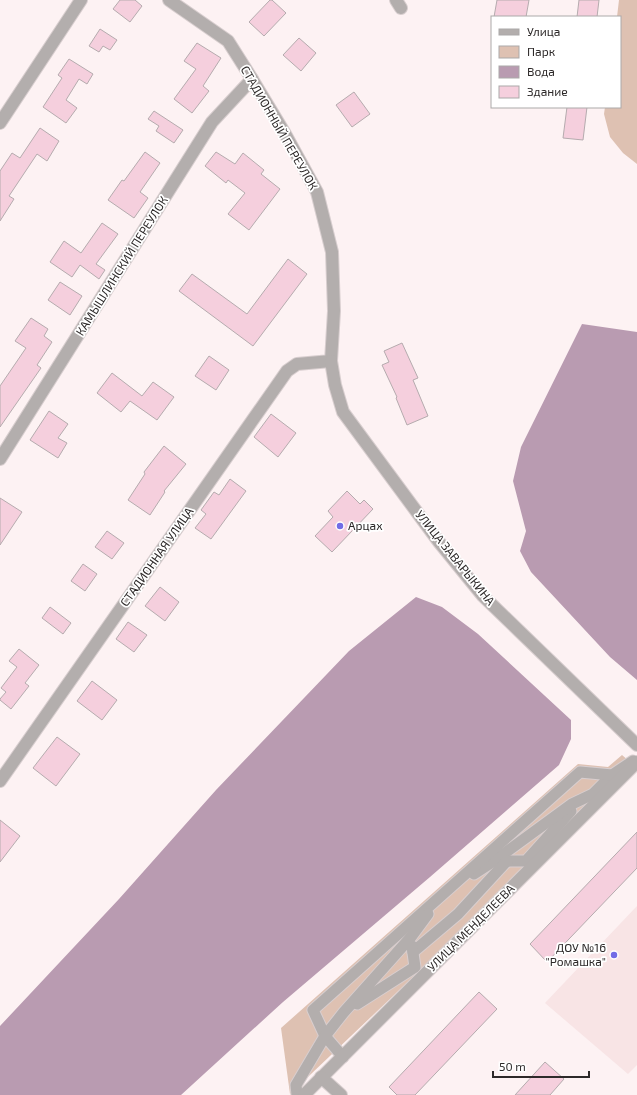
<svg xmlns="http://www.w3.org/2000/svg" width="637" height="1095" font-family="'Exo 2',sans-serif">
  <rect width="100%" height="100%" fill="#fdf2f3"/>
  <!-- built -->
  <path fill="#f8e4e5" d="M637,906V1065L628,1074L545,1003Z"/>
  <!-- green -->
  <g fill="#dec1b2">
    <path d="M619,0H637V164L623,153L610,137L604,114L605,107H620V17H617Z"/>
    <path d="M622,755L635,766L290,1094L281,1028L578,764L608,767Z"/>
  </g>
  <!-- water -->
  <g fill="#b99bb1">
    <path d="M582,324L637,332V680L610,657L531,572L520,551L526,531L513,481L521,447Z"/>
    <path d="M416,597L442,607L478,634L571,720V739L559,765L430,877L283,1002L181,1095H0V1026L119,899L216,790L349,651Z"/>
  </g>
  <!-- building -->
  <g fill="#f5cfdd" stroke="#b5abae">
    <path d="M120,0H135L142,6L130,22L113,9Z"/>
    <path d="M270,0H272L286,13L264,36L249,22Z"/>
    <path d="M497,0H529L526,17H494Z"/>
    <path d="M579,0H599L597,17H577Z"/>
    <path d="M100,29L117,40L110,50L103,46L99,52L89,46Z"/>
    <path d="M299,38L316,53L301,71L283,55Z"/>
    <path d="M197,43L221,58L203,86L209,91L192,113L174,99L196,69L184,61Z"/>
    <path d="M69,59L93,74L87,84L79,79L66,100L77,108L66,123L43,107L62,78L58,75Z"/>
    <path d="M354,92L370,114L352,127L336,105Z"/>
    <path d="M567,107H587L583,140L563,138Z"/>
    <path d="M154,111L183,130L174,143L156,131L159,126L148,119Z"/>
    <path d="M40,128L59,141L47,161L37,154L9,196L14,199L0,221V171L12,153L20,158Z"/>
    <path d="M145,152L160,163L140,192L148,198L134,218L108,200L122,180L124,181Z"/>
    <path d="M216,152L235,164L243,153L264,170L261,174L280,189L249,230L228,214L245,193L228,180L226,183L205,166Z"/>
    <path d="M102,223L118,234L96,264L105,270L99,279L80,265L72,277L50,262L64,241L81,253Z"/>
    <path d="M288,259L307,274L253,346L179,291L192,274L247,314Z"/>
    <path d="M60,282L82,296L70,315L48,300Z"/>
    <path d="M31,318L48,329L44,336L52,342L37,365L41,368L0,427V386L26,348L15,341Z"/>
    <path d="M402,343L418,378L413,380L428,416L407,425L396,398L397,397L382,365L389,362L384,351Z"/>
    <path d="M209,356L229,370L216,390L195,376Z"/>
    <path d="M112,373L142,396L153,382L174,397L157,420L130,401L121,412L97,393Z"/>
    <path d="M49,411L68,424L58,438L67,443L58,458L30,440Z"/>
    <path d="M271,414L296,433L278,457L254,437Z"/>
    <path d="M164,446L186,464L164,491L165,492L150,515L128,500L145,474L144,472Z"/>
    <path d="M230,479L246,491L211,539L195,528L206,514L201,510L214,492L219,495Z"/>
    <path d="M347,491L360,504L364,500L373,509L332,552L315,536L333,517L328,511Z"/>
    <path d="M0,498L22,512L0,545Z"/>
    <path d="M107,531L124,543L112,559L95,547Z"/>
    <path d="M83,564L97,574L85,591L71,581Z"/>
    <path d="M160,587L179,602L165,621L145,606Z"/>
    <path d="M50,607L71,623L63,634L42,618Z"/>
    <path d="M128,622L147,635L134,652L116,639Z"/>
    <path d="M19,649L39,665L25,683L29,686L11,709L0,700V699L6,692L1,688L17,667L9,661Z"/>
    <path d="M92,681L117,700L102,720L77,701Z"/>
    <path d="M57,737L80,754L56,786L33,768Z"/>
    <path d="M0,820L20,836L0,862Z"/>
    <path d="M637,832V868L547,962L530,944Z"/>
    <path d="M479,992L497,1009L415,1095H397L389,1087Z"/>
    <path d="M545,1062L564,1079L550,1095H515Z"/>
  </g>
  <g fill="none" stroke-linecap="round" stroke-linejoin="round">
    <defs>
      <g id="pedestrian">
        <path d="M501,861H526L571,811"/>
        <path d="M474,874L494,861L572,804L593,794L612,775"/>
        <path d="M413,952L458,914L507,861"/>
        <path d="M357,1004L415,967L412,946"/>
        <path d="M343,1057L325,1036L313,1010L580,772L612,775L633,761"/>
        <path d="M297,1095L296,1085L325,1036L344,1012L411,937L428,914"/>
      </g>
      <g id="minor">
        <path d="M396,0L401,8"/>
        <path d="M0,123L81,0"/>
        <path d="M0,459L212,122L252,79"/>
        <path d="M0,781L287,371L297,364L331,361L334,311L332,252L317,192L284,132L252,79L228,41L169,0"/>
        <path d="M304,1095L637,762"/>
      </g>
      <g id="tertiary">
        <path d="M331,361L335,385L343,412L439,542L483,596L637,745"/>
        <path d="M321,1077L341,1095"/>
      </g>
    </defs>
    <!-- pedestrian casing -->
    <use href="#pedestrian" stroke="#d8cecf" stroke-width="13"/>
    <!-- minor casing -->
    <use href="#minor" stroke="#d8cecf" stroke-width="14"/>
    <!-- tertiary casing -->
    <use href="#tertiary" stroke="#d8cecf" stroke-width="14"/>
    <!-- pedestrian -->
    <use href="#pedestrian" stroke="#b3aead" stroke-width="11"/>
    <!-- minor -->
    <use href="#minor" stroke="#b3aead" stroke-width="12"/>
    <!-- tertiary -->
    <use href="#tertiary" stroke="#b3aead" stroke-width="12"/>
  </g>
  <!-- markers -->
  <g fill="#716ce6" stroke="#fff" stroke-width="1.5">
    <circle cx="340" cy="526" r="4"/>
    <circle cx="614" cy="955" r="4"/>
  </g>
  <g text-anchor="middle" stroke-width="3.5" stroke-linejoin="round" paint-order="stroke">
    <!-- street labels -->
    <g font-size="12" fill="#2d2929" stroke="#fff">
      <text transform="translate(279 128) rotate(60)" y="4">СТАДИОННЫЙ ПЕРЕУЛОК</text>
      <text transform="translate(122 266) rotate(-58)" y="4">КАМЫШЛИНСКИЙ ПЕРЕУЛОК</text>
      <text transform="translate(157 557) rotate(-55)" y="4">СТАДИОННАЯ УЛИЦА</text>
      <text transform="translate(455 558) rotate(51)" y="4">УЛИЦА ЗАВАРЫКИНА</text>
      <text transform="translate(471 928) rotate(-45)" y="4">УЛИЦА МЕНДЕЛЕЕВА</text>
    </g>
    <!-- poi labels -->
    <g font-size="12" fill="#2d2929" stroke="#fff" text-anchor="start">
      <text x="348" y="530">Арцах</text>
      <text x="606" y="952" text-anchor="end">ДОУ №16<tspan x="606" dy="14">"Ромашка"</tspan></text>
    </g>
  </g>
  <!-- legend -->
  <rect x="491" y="16" width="130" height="92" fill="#ffffff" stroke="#aba9a9"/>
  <rect x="499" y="29" width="20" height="6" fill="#b3aead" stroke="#aba9a9"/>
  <text x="527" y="36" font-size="12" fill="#2d2929">Улица</text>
  <rect x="499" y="46" width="20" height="12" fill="#dec1b2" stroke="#aba9a9"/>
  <text x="527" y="56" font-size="12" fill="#2d2929">Парк</text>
  <rect x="499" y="66" width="20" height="12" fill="#b99bb1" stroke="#aba9a9"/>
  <text x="527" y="76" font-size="12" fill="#2d2929">Вода</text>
  <rect x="499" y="86" width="20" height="12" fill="#f5cfdd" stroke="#aba9a9"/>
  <text x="527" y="96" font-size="12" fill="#2d2929">Здание</text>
  <!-- scale -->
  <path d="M493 1071v6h96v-6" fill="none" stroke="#2d2929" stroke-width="2"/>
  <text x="499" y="1071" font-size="12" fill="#2d2929" stroke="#ffffff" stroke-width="3" paint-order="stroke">50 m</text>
</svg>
